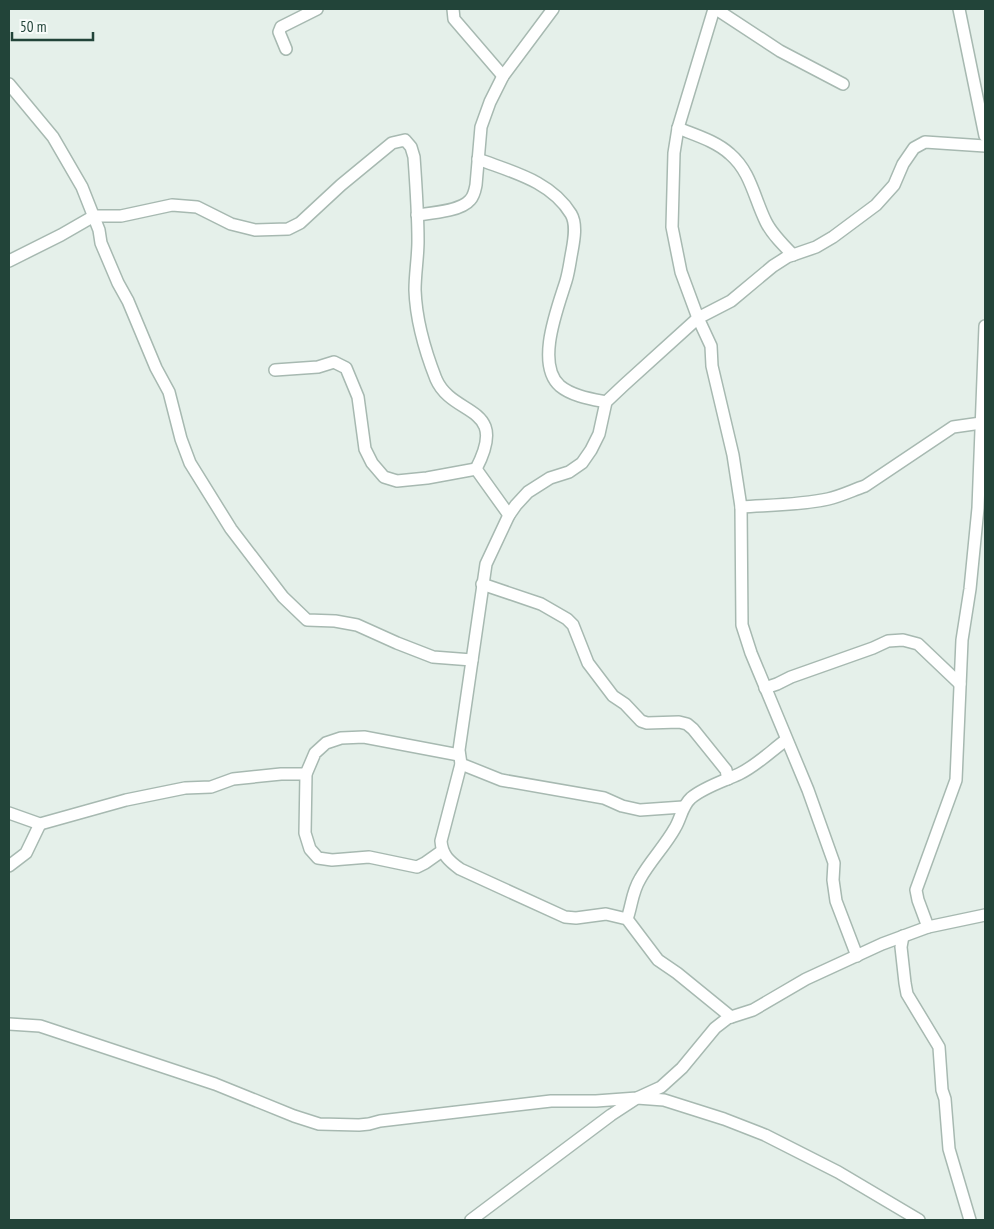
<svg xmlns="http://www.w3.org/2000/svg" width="994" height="1229" font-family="'PT Sans Narrow',sans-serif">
  <rect width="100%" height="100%" fill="#e5f0ea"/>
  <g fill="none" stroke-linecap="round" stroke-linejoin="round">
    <defs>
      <g id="minor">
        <path d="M453,9L454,19L503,76"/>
        <path d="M714,9L678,128L674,153L672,227L681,272L698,318L711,346L712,366L733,455L741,507L742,625L751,653L808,790L834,863L833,880L836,901L857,956"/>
        <path d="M716,9L780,51L843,84"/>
        <path d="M959,9L985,136"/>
        <path d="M286,49L279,32L281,27L317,9"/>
        <path d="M9,84L53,137L82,187L99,230L101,243L118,283L128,301L156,368L169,392L181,439L190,463L231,529L283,597L307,620L335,621L357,625L397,643L433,657L472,660"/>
        <path d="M678,128C695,135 716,141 730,154C751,172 754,198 766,222C772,234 783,245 793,255"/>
        <path d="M478,159C512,172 551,181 571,214C577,224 574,240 572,251C570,261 569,271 566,281C558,307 535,364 560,386C572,396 591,399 606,402"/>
        <path d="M417,215C432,213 461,211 470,200C474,196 475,190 476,185L481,127L490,102L503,76L553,9"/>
        <path d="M9,261L61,235L94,216H121L172,205L197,207L231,224L255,230L288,229L300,223L341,185L392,143L405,140L411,147L414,157C416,185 418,213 418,241C418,257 415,274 415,290C416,320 425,351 436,379C453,418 510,404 476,469"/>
        <path d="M275,370L318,367L334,362L346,368L358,397L365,449L372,463L384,477L397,481L427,478L476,469"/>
        <path d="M476,469L509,515"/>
        <path d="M741,507C770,505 800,505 828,499C841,496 853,490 865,486L953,427L981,423"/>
        <path d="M482,584L541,604L567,619L573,625L588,663L613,696L625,704L641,721L647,723L679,722L687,724L693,729L726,770L728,779"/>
        <path d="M765,688L777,684L791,677L873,648L888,641L903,640L918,644L960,684"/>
        <path d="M461,764L501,780L604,798L622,806L640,810L683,807"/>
        <path d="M9,813L40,824L126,800L185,788L211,787L233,779L281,774H306"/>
        <path d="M442,851L425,863L417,867L369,857L332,860L318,858L310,849L305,833L306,774L315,753L326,743L341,738L364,737L459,755"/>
        <path d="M9,866L26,853L40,824"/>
        <path d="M627,919C632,905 632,892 640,879C650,861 665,846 675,828C681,818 682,806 691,798C704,787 724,781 739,774C756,766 771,751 786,740"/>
        <path d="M928,927L918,900L916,890L956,780L962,640L970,589L978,508L985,326"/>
        <path d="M903,936L901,947L905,983L907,994L939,1047L942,1090L945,1099L949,1149L970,1220"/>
        <path d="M731,1017L677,973L658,960L627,919L606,914L576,918L565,917L460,869C449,861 442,855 441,841L461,764L459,750L486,564L509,515L516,505L528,492L550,478L569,472L582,463L591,450L599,434L606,402L624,385L698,318L731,301L773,266L787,257L816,247L833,237L876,205L894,185L903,164L914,148L925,142L985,146"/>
        <path d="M9,1024L40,1026L215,1084L294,1116L319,1124L359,1125L369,1124L380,1121L551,1101H596L637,1098L661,1087L682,1068L715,1028L728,1018L753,1010L806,979L882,944L928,927L985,915"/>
        <path d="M471,1220L611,1115L637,1098L664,1100L724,1119L765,1135L838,1172L919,1220"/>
      </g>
    </defs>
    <!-- minor casing -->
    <use href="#minor" stroke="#a7b9b1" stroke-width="14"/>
    <!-- minor -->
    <use href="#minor" stroke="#fff" stroke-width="11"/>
  </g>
  <!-- border -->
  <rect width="994" height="1229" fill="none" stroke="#224439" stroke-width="20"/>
  <!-- scale -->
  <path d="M12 32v8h81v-8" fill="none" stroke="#224439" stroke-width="2.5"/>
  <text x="20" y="32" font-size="15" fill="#224439" stroke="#f7fbf9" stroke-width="4" paint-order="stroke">50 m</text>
</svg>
